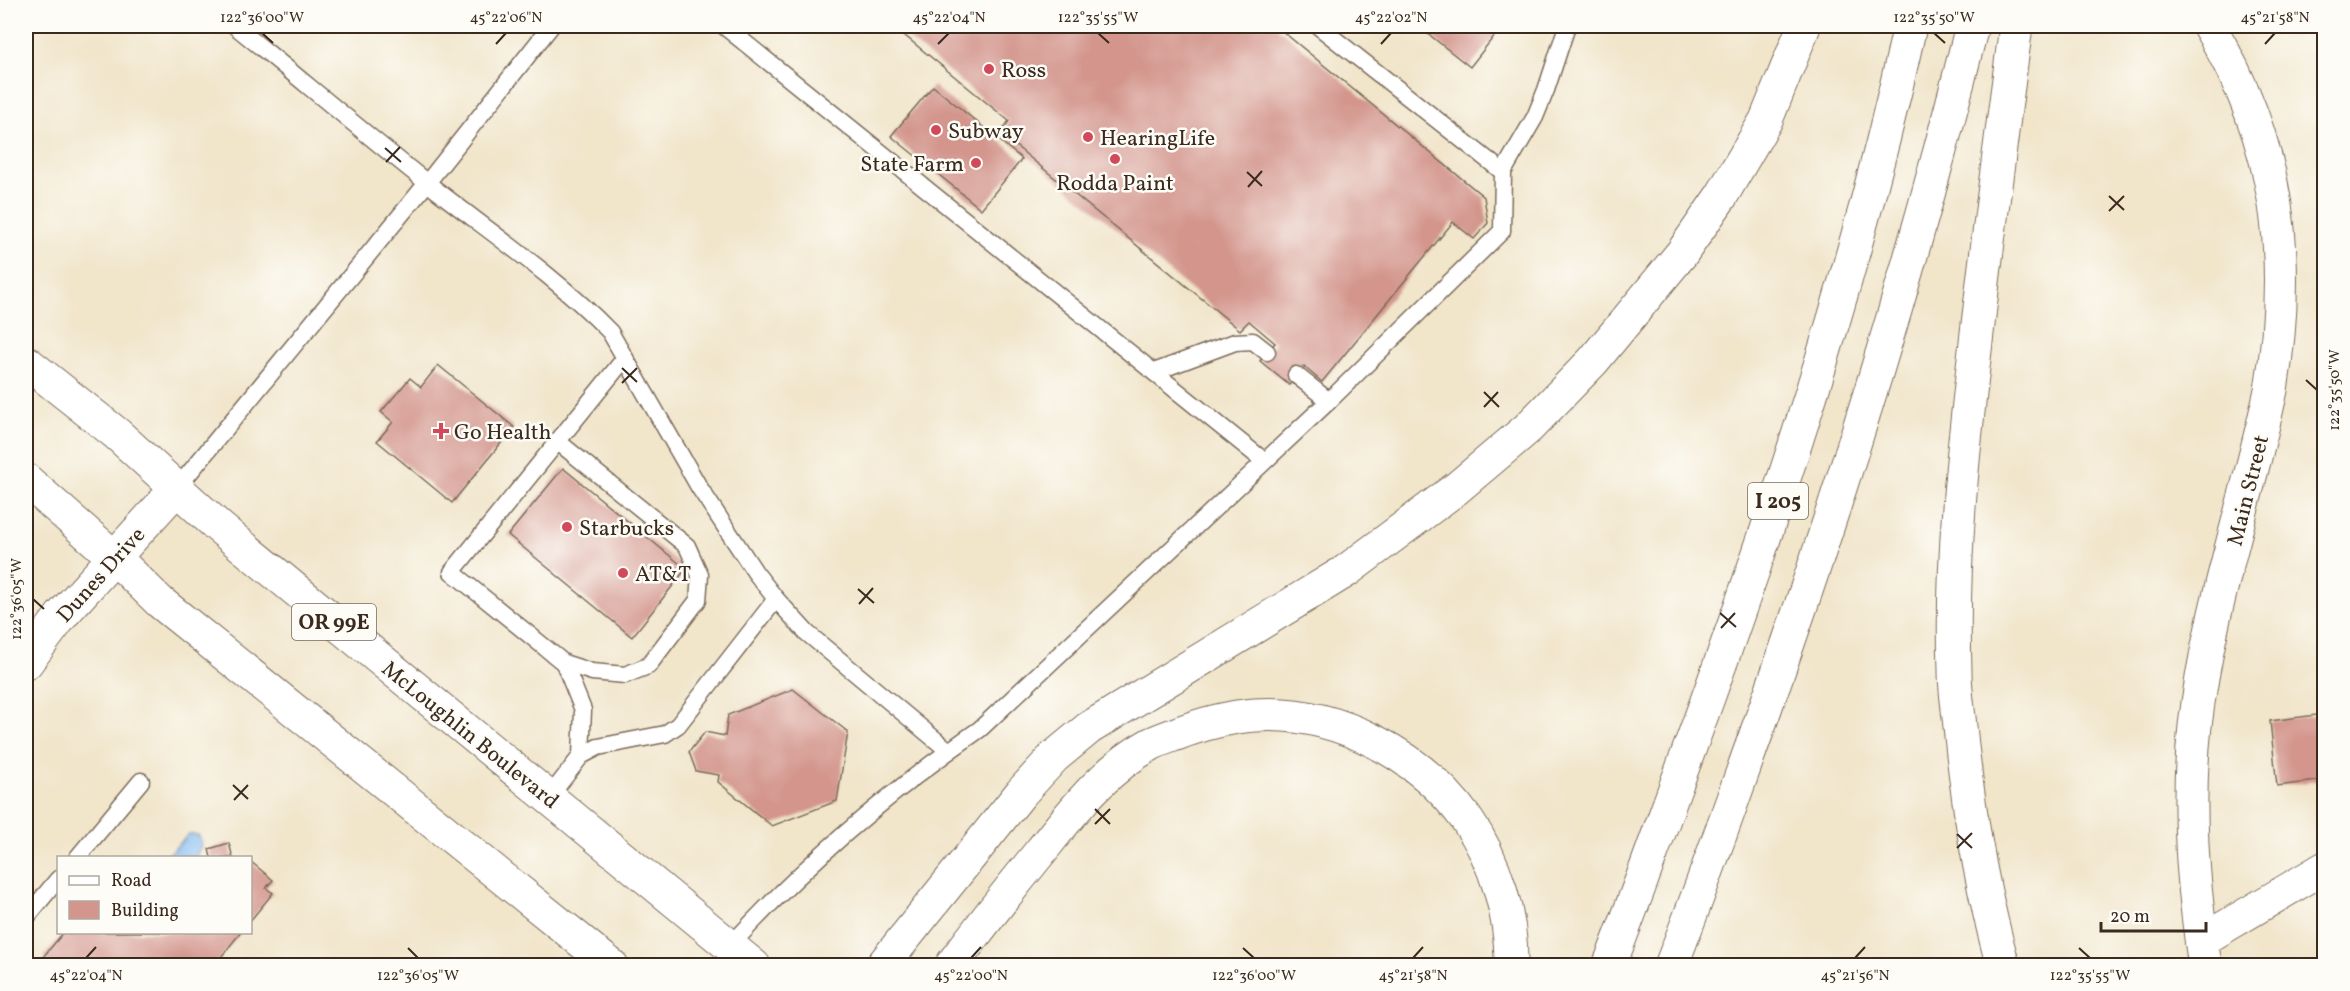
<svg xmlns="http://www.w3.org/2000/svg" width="2350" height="991" font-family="Vollkorn,serif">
  <rect width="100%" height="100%" fill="#fdfcf7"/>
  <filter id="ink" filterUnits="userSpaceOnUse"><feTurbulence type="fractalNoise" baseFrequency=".0167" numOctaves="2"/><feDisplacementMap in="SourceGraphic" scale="12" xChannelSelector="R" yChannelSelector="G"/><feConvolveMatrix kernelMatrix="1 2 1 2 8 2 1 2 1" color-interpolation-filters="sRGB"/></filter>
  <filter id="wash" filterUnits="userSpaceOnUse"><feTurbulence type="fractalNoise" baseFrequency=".008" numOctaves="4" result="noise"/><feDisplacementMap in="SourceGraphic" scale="24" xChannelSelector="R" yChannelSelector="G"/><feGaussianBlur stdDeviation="1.35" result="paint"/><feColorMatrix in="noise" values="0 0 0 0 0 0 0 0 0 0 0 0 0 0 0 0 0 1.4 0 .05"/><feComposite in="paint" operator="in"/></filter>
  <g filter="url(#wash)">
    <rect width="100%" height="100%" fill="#f1e5ca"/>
    <!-- water -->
    <path fill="#81b9f1" stroke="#5e7288" stroke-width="1.5" d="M189,834L198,835C204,844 200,849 195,857H166Z"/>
    <g id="blocks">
      <!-- building -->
      <g fill="#d3958c">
        <path d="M893,26H1276L1484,197L1488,223L1474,239L1453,222L1322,382L1303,366L1289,385L1260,361L1275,343L1249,321L1240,330L1000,133L1009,121Z"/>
        <path d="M1425,26H1485L1496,34L1470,67L1422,29Z"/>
        <path d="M933,86L1022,159L981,209L891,136Z"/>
        <path d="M438,365L514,427L452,503L377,441L393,422L381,412L410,378L421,387Z"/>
        <path d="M563,468L686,569L632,637L508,535Z"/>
        <path d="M793,689L848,732L837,801L772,826L718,782L719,775L696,771L689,752L705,732L725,736L728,715Z"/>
        <path d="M2324,714V780L2277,786L2270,721Z"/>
        <path d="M229,843L233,858H211L209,849Z"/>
        <path d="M250,861L273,880L266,888L273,893L250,921Z"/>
        <path d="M64,932H241L214,966H47L49,962L43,957Z"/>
      </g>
    </g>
  </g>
  <g filter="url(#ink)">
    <use href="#blocks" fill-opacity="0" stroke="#7b6b5a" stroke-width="1.5"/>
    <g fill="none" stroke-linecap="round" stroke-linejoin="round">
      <defs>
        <g id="service">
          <path d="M235,26C299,78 362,131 426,182C488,231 556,276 610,332L699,487L755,572L776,599L807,633L949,751C872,807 795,875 731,945"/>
          <path d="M724,26L1264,461"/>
          <path d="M1318,26L1503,172"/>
          <path d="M1154,372L1235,342L1253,341L1267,352"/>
          <path d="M1296,375L1329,401"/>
          <path d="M557,441L687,546L700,575L698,600L648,666L625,675L592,672L564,663L452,572L625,358"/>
          <path d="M177,488L427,183L551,26"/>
          <path d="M564,663L583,710L581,756"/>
          <path d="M949,751L980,729L1329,401L1502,231L1503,172L1535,117L1546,90L1567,26"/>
          <path d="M549,797L581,756L598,747L665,734L678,725L776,599"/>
          <path d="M77,858L141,781"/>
          <path d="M26,918L58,879"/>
        </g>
        <path id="minor" d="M2201,941L2324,868"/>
        <g id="tertiary">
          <path d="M26,663L62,615L177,488"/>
          <path d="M2205,966C2193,887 2186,806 2195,726C2208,612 2247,502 2271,390C2293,257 2279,142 2209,26"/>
        </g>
        <g id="primary">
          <path d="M26,362L117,434L219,527L754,966"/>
          <path d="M26,480L114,557L160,602L612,966"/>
        </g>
        <g id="motorway">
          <path d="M882,966L1021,793L1054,757L1089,728L1346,571L1457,488L1528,428L1593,361L1682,253L1722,195L1766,120L1804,26"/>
          <path d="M951,966C980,927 1010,889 1041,851C1073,811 1105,769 1151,744C1159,740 1168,737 1176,734C1202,724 1228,717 1255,715C1335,709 1421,755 1467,820C1496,861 1512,916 1511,966"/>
          <path d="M1609,966C1636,898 1660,829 1685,761C1774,519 1855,277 1910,26"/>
          <path d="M1671,966C1703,885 1731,804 1760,723C1842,494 1914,262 1972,26"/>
          <path d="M2003,966C1982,890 1969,814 1961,736C1959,714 1955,692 1955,670C1951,560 1963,451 1976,342C1988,236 2002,131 2016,26"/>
        </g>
      </defs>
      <!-- service casing -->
      <use href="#service" stroke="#7b6b5a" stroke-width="19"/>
      <!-- minor casing -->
      <use href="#minor" stroke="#7b6b5a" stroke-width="34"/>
      <!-- tertiary casing -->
      <use href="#tertiary" stroke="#7b6b5a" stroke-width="35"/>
      <!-- primary casing -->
      <use href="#primary" stroke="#7b6b5a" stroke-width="35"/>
      <!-- motorway casing -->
      <use href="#motorway" stroke="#7b6b5a" stroke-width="35"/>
      <!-- service -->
      <use href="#service" stroke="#fff" stroke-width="16"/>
      <!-- minor -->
      <use href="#minor" stroke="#fff" stroke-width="32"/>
      <!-- tertiary -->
      <use href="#tertiary" stroke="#fff" stroke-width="33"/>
      <!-- primary -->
      <use href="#primary" stroke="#fff" stroke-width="33"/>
      <!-- motorway -->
      <use href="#motorway" stroke="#fff" stroke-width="33"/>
    </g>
  </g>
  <!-- ticks -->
  <path fill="none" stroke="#3b2a1e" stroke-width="2" d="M262,33L273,43M1098,33L1109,43M1934,33L1945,43M496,44L506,33M938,44L949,33M1381,44L1391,33M2265,44L2275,33M385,148L401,162M386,162L400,147M1247,172L1262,186M1248,187L1262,171M2109,196L2124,210M2109,211L2124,196M622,368L637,382M2306,380L2317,390M622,383L637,368M1484,392L1499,407M1484,407L1498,392M858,589L874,603M33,599L44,609M859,604L873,588M1720,613L1736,627M1721,628L1735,613M233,785L248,799M234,800L248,785M1095,809L1110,824M1095,824L1110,809M1957,834L1972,848M1957,848L1972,833M408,948L418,958M1243,948L1254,958M2079,948L2090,958M86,958L96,947M971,958L981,947M1413,958L1423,947M1855,958L1865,947"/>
  <!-- markers -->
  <g fill="#d1495b" stroke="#fdfcf7" stroke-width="2">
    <circle cx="989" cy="69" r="6"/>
    <circle cx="936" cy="130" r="6"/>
    <circle cx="1088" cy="137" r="6"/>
    <circle cx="1115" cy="159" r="6"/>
    <circle cx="976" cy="163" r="6"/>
    <path d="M438 422h6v6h6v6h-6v6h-6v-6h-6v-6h6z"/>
    <circle cx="567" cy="527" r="6"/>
    <circle cx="623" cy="573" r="6"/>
  </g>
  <g text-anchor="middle" stroke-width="5" stroke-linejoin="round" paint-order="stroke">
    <!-- shield labels -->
    <g fill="#fdfcf7" stroke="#75695f" stroke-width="1.5">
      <rect x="1748" y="483" width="60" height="36" rx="4.5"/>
      <rect x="292" y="604" width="84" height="36" rx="4.5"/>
    </g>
    <g font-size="21" font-weight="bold" fill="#3b2a1e">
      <text x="1778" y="508">I 205</text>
      <text x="334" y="629">OR 99E</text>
    </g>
    <!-- poi labels -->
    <g font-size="22" fill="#3b2a1e" stroke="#fdfcf7" text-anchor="start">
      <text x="1001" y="77">Ross</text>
      <text x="948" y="138">Subway</text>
      <text x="1100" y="145">HearingLife</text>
      <text x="964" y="171" text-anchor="end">State Farm</text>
      <text x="1115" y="190" text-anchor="middle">Rodda Paint</text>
      <text x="454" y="439">Go Health</text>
      <text x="579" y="535">Starbucks</text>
      <text x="635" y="581">AT&amp;T</text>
    </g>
    <!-- street labels -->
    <g font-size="22" fill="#3b2a1e" stroke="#fdfcf7">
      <text transform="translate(2247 490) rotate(-76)" y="8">Main Street</text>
      <text transform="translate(100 574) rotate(-48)" y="8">Dunes Drive</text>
      <text transform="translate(471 734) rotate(39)" y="8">McLoughlin Boulevard</text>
    </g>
  </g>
  <!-- margin -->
  <rect width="2350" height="991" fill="none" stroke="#fdfcf7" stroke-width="66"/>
  <!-- legend -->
  <rect x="57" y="856" width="195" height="78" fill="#fdfcf7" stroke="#afa8a0" stroke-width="1.5"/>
  <rect x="69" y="876" width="30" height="9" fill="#ffffff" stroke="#afa8a0" stroke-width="1.5"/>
  <text x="111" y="886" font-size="18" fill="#3b2a1e">Road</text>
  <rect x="69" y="901" width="30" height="18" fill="#d3958c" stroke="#afa8a0" stroke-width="1.5"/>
  <text x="111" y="916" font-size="18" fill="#3b2a1e">Building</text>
  <!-- scale -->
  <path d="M2101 922v9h105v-9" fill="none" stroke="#3b2a1e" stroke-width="3"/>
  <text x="2110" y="922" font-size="18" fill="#3b2a1e" stroke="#fdfcf7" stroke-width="4.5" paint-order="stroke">20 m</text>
  <rect x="33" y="33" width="2284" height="925" fill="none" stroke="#3b2a1e" stroke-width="2"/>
  <g font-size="15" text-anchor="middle" fill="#3b2a1e">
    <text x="262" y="22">122°36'00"W</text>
    <text x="506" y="22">45°22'06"N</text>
    <text x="949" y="22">45°22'04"N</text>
    <text x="1098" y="22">122°35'55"W</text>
    <text x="1391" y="22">45°22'02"N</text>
    <text x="1934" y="22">122°35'50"W</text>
    <text x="2275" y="22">45°21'58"N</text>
    <text transform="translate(2334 390) rotate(-90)" y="5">122°35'50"W</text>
    <text transform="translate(16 599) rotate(-90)" y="5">122°36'05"W</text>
    <text x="86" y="980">45°22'04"N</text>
    <text x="418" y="980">122°36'05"W</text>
    <text x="971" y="980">45°22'00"N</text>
    <text x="1254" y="980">122°36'00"W</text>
    <text x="1413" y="980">45°21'58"N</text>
    <text x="1855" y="980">45°21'56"N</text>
    <text x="2090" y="980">122°35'55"W</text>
  </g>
</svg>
